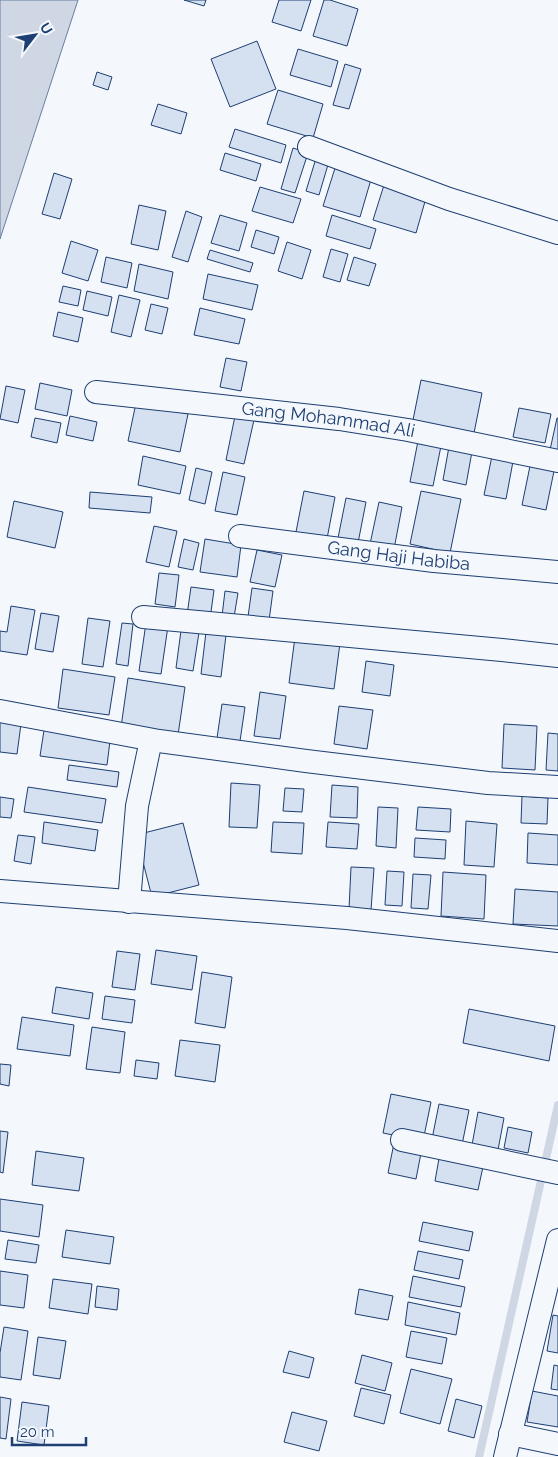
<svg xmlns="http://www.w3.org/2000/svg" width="558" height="1457" font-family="Raleway,sans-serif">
  <rect width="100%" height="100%" fill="#f4f7fb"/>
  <!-- water -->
  <path fill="#cfd7e4" stroke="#687fa3" d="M0,0H78L0,239Z"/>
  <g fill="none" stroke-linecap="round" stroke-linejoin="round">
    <!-- stream -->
    <path stroke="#cfd7e4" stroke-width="8" d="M479,1457L558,1105"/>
  </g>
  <!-- building -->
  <g fill="#d5e0f0" stroke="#1d3f73">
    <path d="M184,0H206L204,6Z"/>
    <path d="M279,0H311L301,31L272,22Z"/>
    <path d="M324,0H330L358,9L347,46L313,36Z"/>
    <path d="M257,41L276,89L230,107L211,59Z"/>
    <path d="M298,49L338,61L331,87L290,75Z"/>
    <path d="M345,64L361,69L349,109L333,105Z"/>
    <path d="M97,72L112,77L108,90L93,85Z"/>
    <path d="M278,90L323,104L313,138L267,124Z"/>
    <path d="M158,104L187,113L181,134L151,125Z"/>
    <path d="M235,129L286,145L281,163L229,147Z"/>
    <path d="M293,148L308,153L295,193L281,189Z"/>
    <path d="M225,153L261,164L256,181L220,170Z"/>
    <path d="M317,155L330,158L319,195L306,191Z"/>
    <path d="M336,165L372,176L360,217L323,206Z"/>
    <path d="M54,173L72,179L60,219L42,214Z"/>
    <path d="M384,185L426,198L416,233L373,220Z"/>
    <path d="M260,187L301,199L293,223L252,211Z"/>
    <path d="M139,205L166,211L158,250L131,244Z"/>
    <path d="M186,211L202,217L188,262L172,257Z"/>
    <path d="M220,215L247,223L239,251L211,243Z"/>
    <path d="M332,215L376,229L370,249L326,236Z"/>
    <path d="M256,230L279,237L274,254L251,247Z"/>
    <path d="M71,241L98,250L88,281L62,273Z"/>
    <path d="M287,242L311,250L302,279L278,271Z"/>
    <path d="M331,249L348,254L340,282L323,277Z"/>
    <path d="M210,250L253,263L250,272L207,259Z"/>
    <path d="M106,257L132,263L127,288L101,282Z"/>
    <path d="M354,257L376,264L369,286L347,280Z"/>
    <path d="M139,264L173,272L168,299L134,291Z"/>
    <path d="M208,274L258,285L252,310L203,299Z"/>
    <path d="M63,286L81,290L78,306L59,302Z"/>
    <path d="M87,291L112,297L108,316L83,310Z"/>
    <path d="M119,295L140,300L131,337L111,332Z"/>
    <path d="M151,304L168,308L162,334L145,330Z"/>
    <path d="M200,308L245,319L239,344L194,335Z"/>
    <path d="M58,312L83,318L78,342L53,336Z"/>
    <path d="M226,358L247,362L241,391L220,387Z"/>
    <path d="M421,380L482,393L474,433L413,420Z"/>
    <path d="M40,383L72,390L67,416L35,409Z"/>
    <path d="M6,386L25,390L18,423L0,419Z"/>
    <path d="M136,403L188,414L180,452L128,441Z"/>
    <path d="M519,408L551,414L545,443L513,437Z"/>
    <path d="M70,416L97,422L93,441L66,435Z"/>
    <path d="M235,416L254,420L244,464L226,460Z"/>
    <path d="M35,418L61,423L57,443L31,437Z"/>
    <path d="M557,418H558V452L550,450Z"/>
    <path d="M418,441L441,446L433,486L410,482Z"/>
    <path d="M450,441L473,446L466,485L443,480Z"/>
    <path d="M493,451L514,456L506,499L484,495Z"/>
    <path d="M143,456L186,466L180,494L138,485Z"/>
    <path d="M530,466L554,471L546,510L522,505Z"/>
    <path d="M196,468L212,472L205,504L189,500Z"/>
    <path d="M223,472L245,477L237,515L215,511Z"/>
    <path d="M304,491L335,497L326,544L295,537Z"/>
    <path d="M421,491L461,499L450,553L410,544Z"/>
    <path d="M90,492L152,497L150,513L89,508Z"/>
    <path d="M346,498L366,502L358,543L338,538Z"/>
    <path d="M14,501L63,512L55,548L7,537Z"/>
    <path d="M379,502L402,507L394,549L370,544Z"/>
    <path d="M154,526L177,531L169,567L146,562Z"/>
    <path d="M184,539L199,543L193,570L178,567Z"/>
    <path d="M205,539L241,545L237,577L200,572Z"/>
    <path d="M257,550L282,555L275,587L250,582Z"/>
    <path d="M159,573L179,575L175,607L155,604Z"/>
    <path d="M191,587L214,590L210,619L187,615Z"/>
    <path d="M252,588L273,591L268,628L247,624Z"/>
    <path d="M225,591L238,593L234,617L222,616Z"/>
    <path d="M11,606L35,610L27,655L0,651V631L7,632Z"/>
    <path d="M41,613L59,616L53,652L35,649Z"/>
    <path d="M88,618L110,621L103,667L82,664Z"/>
    <path d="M122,623L133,624L128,666L116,664Z"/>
    <path d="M146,623L168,626L161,674L139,671Z"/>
    <path d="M182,623L200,626L193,671L176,668Z"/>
    <path d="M206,632L226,635L221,677L201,674Z"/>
    <path d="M295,637L340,643L334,689L289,683Z"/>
    <path d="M366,661L394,665L390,696L362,692Z"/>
    <path d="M63,669L115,677L109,715L58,708Z"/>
    <path d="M128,678L185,687L178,735L121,727Z"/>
    <path d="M260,692L286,696L280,739L254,736Z"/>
    <path d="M222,704L245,707L240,741L217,738Z"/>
    <path d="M339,706L373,710L367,749L334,744Z"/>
    <path d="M0,721L21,724L17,754L0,752Z"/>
    <path d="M45,724L111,733L107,765L40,756Z"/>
    <path d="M504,724L537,726L535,770L502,768Z"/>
    <path d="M548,733L558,734V771L546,770Z"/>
    <path d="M69,765L119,772L117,787L67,780Z"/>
    <path d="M231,783L260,785L257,828L229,827Z"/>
    <path d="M332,785L358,787L357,818L330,817Z"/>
    <path d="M28,787L106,799L102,823L24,812Z"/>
    <path d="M285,788L304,789L302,812L283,811Z"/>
    <path d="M522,796L548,798L547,824L521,823Z"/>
    <path d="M0,797L14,799L11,818L0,817Z"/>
    <path d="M378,807L398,808L396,848L376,846Z"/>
    <path d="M418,807L451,809L450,832L416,830Z"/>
    <path d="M466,821L497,824L494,867L464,865Z"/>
    <path d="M44,822L98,830L95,851L42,843Z"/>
    <path d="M273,822L304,823L302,854L271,852Z"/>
    <path d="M328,822L359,824L357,849L326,847Z"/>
    <path d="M183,823L199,885L152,897L136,835Z"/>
    <path d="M528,833L558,835V865L527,863Z"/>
    <path d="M18,835L35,837L31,864L14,861Z"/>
    <path d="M415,838L446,840L445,859L414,857Z"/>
    <path d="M351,867L374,868L371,910L349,909Z"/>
    <path d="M387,871L404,872L402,906L385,905Z"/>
    <path d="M443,872L486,875L484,919L441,916Z"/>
    <path d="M413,874L431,875L428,909L411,908Z"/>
    <path d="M515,889L558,892V926L513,924Z"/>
    <path d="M156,950L197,956L192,990L151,984Z"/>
    <path d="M117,951L140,954L135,990L112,987Z"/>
    <path d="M202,972L232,977L225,1028L195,1023Z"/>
    <path d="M56,987L93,993L89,1019L52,1013Z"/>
    <path d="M105,996L135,1000L132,1023L102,1019Z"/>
    <path d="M469,1009L555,1026L549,1061L463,1043Z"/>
    <path d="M22,1017L74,1025L70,1056L17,1049Z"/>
    <path d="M92,1027L125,1032L120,1073L86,1069Z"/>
    <path d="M180,1040L220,1045L215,1082L175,1076Z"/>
    <path d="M136,1060L159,1063L157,1079L134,1076Z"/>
    <path d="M0,1064L11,1065L9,1086L0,1084Z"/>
    <path d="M391,1094L431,1102L423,1141L383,1133Z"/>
    <path d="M439,1104L469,1110L462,1145L432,1139Z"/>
    <path d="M478,1112L504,1118L498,1150L472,1145Z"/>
    <path d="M508,1127L532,1132L528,1153L504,1148Z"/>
    <path d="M0,1131L8,1132L3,1173L0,1172Z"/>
    <path d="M394,1143L422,1148L416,1179L388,1173Z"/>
    <path d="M36,1151L84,1158L79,1191L32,1185Z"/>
    <path d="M440,1153L484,1162L478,1190L435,1181Z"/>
    <path d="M0,1199L43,1205L39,1237L0,1231Z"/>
    <path d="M423,1222L473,1232L469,1251L419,1241Z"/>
    <path d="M66,1230L114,1237L110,1264L62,1257Z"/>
    <path d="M8,1240L39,1245L36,1263L5,1259Z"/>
    <path d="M418,1251L463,1260L459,1279L414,1270Z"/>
    <path d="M0,1271L28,1275L24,1308L0,1305Z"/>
    <path d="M413,1276L465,1287L461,1307L409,1297Z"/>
    <path d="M53,1279L92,1284L88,1314L49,1308Z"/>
    <path d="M97,1286L119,1289L117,1310L95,1307Z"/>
    <path d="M359,1289L393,1296L388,1320L355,1314Z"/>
    <path d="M408,1302L460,1313L456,1335L405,1325Z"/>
    <path d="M553,1315L558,1316V1353L547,1351Z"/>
    <path d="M4,1327L28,1331L21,1380L0,1377V1353Z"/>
    <path d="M411,1331L447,1338L442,1364L406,1357Z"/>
    <path d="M38,1337L66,1341L60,1379L33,1375Z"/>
    <path d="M289,1351L314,1358L309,1378L283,1372Z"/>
    <path d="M362,1355L392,1363L385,1391L355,1383Z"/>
    <path d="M554,1365L558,1366V1390L551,1389Z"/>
    <path d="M411,1369L452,1379L440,1424L400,1413Z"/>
    <path d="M361,1388L391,1395L384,1424L354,1416Z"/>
    <path d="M532,1391L558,1396V1427L527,1422Z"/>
    <path d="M0,1397L11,1399L6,1439L0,1438Z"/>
    <path d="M456,1399L482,1406L474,1438L448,1431Z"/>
    <path d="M22,1402L49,1406L44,1445L17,1441Z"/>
    <path d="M292,1412L327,1421L319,1451L284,1442Z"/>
  </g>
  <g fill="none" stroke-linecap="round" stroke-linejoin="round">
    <defs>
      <g id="minor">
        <path d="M309,147L449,199L558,233"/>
        <path id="s1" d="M96,392L339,419L408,430L558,461"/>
        <path id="s2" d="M240,536L434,561L558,572"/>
        <path d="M143,617L502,650L558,656"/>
        <path d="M0,711L159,741L306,761L488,783L558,787"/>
        <path d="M0,891L347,918L558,941"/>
        <path d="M129,902L137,806L151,740"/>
        <path d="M402,1140L558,1173"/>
        <path d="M510,1434L558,1444"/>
        <path d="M505,1457L558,1240"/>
      </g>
    </defs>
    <!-- minor casing -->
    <use href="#minor" stroke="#1d3f73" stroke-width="24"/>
    <!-- minor -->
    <use href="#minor" stroke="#f4f7fb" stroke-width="22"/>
  </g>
  <g text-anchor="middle" stroke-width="4" stroke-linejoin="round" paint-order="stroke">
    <!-- street labels -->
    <g font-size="18" fill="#1d3f73" stroke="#f4f7fb">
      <text dy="6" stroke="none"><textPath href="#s1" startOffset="234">Gang Mohammad Ali</textPath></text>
      <text dy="6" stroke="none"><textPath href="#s2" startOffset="160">Gang Haji Habiba</textPath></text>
    </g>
  </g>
  <!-- north arrow -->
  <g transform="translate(35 35) rotate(59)" stroke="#f4f7fb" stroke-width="4" paint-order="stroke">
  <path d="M0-4L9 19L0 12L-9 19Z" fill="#1d3f73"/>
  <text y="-8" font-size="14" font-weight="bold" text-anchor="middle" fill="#1d3f73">U</text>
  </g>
  <!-- scale -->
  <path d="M12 1437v8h74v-8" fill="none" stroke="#1d3f73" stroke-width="2.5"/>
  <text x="20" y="1437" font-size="15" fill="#1d3f73" stroke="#f4f7fb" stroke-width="4" paint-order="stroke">20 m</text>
</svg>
